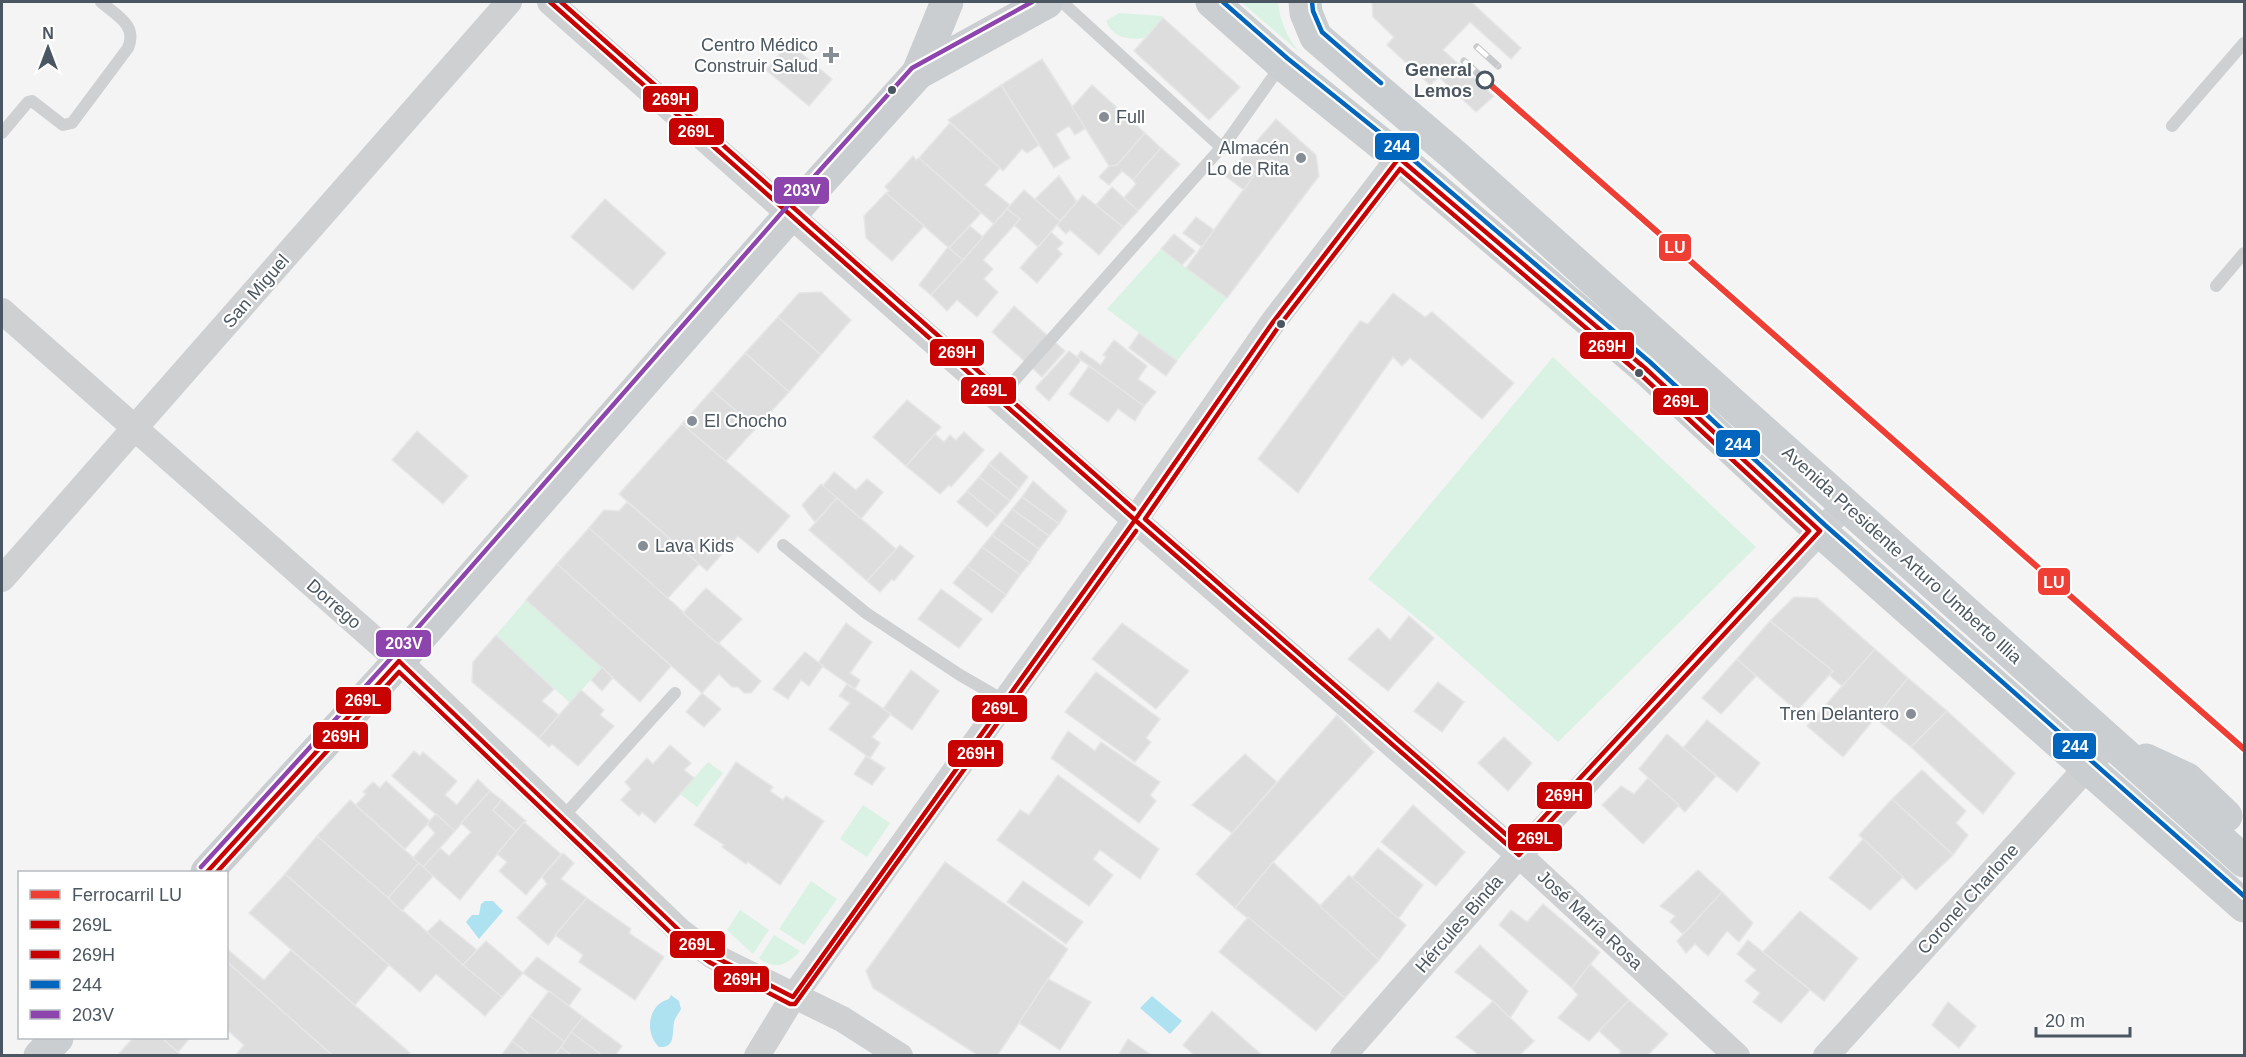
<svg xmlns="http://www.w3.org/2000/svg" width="2246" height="1057" font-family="Helvetica,sans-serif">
  <rect width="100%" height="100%" fill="#f4f4f4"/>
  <!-- green -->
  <g fill="#d9f2e3">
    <path d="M1241,2H1278C1280,21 1287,37 1299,52Z"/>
    <path d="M1119,13L1162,16L1163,18L1144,38C1128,40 1113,38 1106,21Z"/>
    <path d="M1161,249L1227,298L1177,361L1107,309Z"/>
    <path d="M1553,357L1756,547L1558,742L1435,633L1368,579Z"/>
    <path d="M526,600L602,667L570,703L496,635Z"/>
    <path d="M708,762L723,773L697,807L680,794Z"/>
    <path d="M863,805L890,823L867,857L840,839Z"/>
    <path d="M811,881L837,899L804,945L779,929Z"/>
    <path d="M740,910L769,930L753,954L727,930Z"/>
    <path d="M774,935L800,951C788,965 774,971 759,958Z"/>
  </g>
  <!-- water -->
  <g fill="#aee2f0">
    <path d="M485,901H493L503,911L479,939L466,922L472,915H479L481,904Z"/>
    <path d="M671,995L679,1001L681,1009C679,1013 675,1018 674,1022C672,1033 676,1048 659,1047C644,1033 648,1004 669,999Z"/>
    <path d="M1152,996L1182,1021L1170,1034L1140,1008Z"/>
  </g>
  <!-- building -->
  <g fill="#ddddde" stroke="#e5e6e7" stroke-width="1.5">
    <path d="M1372,2H1471L1521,48L1511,59L1470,22L1443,50L1494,96L1476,112L1439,77L1430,85L1387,45L1394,37L1373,17Z"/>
    <path d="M1163,18L1240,87L1209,120L1134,51Z"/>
    <path d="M789,43L832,79L809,106L766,70Z"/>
    <path d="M1042,59L1086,128L1075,135L1069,126L1056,134L1070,158L1054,168L1001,85Z"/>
    <path d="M1001,85L1039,145L1027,153L1022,149L1003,171L948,120Z"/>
    <path d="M1092,85L1145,133L1117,165L1109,166L1072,107Z"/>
    <path d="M1276,119L1316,155L1319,176L1227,298L1186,268L1257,171L1240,160Z"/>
    <path d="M950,123L1000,168L985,185L1010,205L994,224L919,158Z"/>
    <path d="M1145,133L1161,148L1133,180L1122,171L1109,185L1099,177L1109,166L1117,165Z"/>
    <path d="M1161,148L1180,164L1138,211L1124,198L1136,184L1133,180Z"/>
    <path d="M913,156L916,160L919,158L981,213L949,248L886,193L889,191L885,187Z"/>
    <path d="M1240,160L1257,171L1244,190L1225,176Z"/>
    <path d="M1059,176L1077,202L1060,221L1035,199Z"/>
    <path d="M1112,187L1138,211L1123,227L1096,205Z"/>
    <path d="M1024,190L1060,221L1038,247L1014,225L1020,219L1007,209Z"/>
    <path d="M886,193L924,226L892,261L866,238L864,216Z"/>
    <path d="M1083,195L1123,227L1099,255L1070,230L1066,234L1057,225Z"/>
    <path d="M605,199L666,253L633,290L571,237Z"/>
    <path d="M1007,209L1020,219L983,260L993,269L984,279L998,292L977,317L957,300L947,311L931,295Z"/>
    <path d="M1196,217L1214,230L1202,247L1183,233Z"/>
    <path d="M970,226L983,237L963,260L949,248Z"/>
    <path d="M1051,232L1063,243L1057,249L1062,254L1037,283L1020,268Z"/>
    <path d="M1174,234L1195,251L1182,265L1161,249Z"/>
    <path d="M948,247L963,260L931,295L919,285Z"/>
    <path d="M821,292L851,320L821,355L778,317L799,293Z"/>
    <path d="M1393,293L1425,317L1432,312L1514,383L1482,419L1410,358L1402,366L1393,357L1298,493L1258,459L1360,321L1368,324Z"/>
    <path d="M1014,306L1065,351L1042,377L992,332Z"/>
    <path d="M778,317L821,355L789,392L745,353Z"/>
    <path d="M1139,333L1177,361L1166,376L1129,348Z"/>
    <path d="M1114,340L1147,366L1138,379L1156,392L1144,406L1077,357L1081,351L1101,365L1106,357L1103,355Z"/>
    <path d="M1069,351L1081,360L1049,401L1036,389V387Z"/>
    <path d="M745,353L789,392L756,428L712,390Z"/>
    <path d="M1089,366L1144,406L1135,421L1118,409L1108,422L1069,394Z"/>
    <path d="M712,390L756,428L726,461L682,424Z"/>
    <path d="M907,400L941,427L906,466L873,437Z"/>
    <path d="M682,424L790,516L758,553L738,536L707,571L619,494Z"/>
    <path d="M417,431L468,476L443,504L392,460Z"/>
    <path d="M964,432L984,450L951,487L949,485L940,494L906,466L935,434L944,442L950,435L956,440Z"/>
    <path d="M1000,452L1028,477L1019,489L989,464Z"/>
    <path d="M989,464L1019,489L1010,501L979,477Z"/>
    <path d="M834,472L856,490L867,479L883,492L861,519L823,486Z"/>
    <path d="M979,477L1010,501L997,516L967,491Z"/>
    <path d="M1033,481L1067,511L1059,524L1022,497Z"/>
    <path d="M821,484L837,498L815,522L802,505Z"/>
    <path d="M967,491L997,516L987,527L957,502Z"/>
    <path d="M1022,497L1059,524L1049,536L1012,509Z"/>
    <path d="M837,498L896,549L867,581L809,530Z"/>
    <path d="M627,502L699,564L667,599L589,528L604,510L619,511Z"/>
    <path d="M1012,509L1049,536L1039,549L1002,522Z"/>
    <path d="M1002,522L1039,549L1030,563L992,535Z"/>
    <path d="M589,528L761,681L751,693H744L738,687H732L719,674L702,693L557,564Z"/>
    <path d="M992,535L1030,563L1020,575L982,547Z"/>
    <path d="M900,545L914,556L894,581L892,579L880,592L867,581Z"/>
    <path d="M982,547L1020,575L1006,595L967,566Z"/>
    <path d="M557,564L671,666L640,702L526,600Z"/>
    <path d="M967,566L1006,595L992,613L953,583Z"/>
    <path d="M706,588L742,619L718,644L683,613Z"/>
    <path d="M941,589L982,619L959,648L918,619Z"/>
    <path d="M1794,597L1817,598L1875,649L1843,687L1829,675L1833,671L1770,621Z"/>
    <path d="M1409,616L1434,638L1388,691L1348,659L1378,628L1390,640Z"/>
    <path d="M1770,621L1833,671L1797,711L1737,659Z"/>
    <path d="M846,623L872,642L850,673L860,680L855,689L818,663Z"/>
    <path d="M1122,623L1189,671L1156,709L1092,659Z"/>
    <path d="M496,635L554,689L542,701L559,715L539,738L472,682L473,662Z"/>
    <path d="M1875,649L1908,678L1843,757L1807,726Z"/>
    <path d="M805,652L823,666L809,686L801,680L788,699L773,689Z"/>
    <path d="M1737,659L1756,676L1721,714L1702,698Z"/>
    <path d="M602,667L613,678L602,691L591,680Z"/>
    <path d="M911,670L939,691L912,730L883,709Z"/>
    <path d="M1096,672L1160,719L1146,738L1151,742L1135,762L1065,712Z"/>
    <path d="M1908,678L1947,711L1911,747L1875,718Z"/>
    <path d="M1438,682L1464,702L1442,732L1414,711Z"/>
    <path d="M847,684L891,714L872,737L880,743L870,758L829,729L850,703L839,696Z"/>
    <path d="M581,690L604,710L600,715L614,726L578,766L552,744L549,747L539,738Z"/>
    <path d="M702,693L721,709L704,727L686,712Z"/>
    <path d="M1947,711L2015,773L1983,814L1911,747Z"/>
    <path d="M1337,715L1374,752L1273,862L1235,908L1196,874Z"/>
    <path d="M1707,720L1760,763L1737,792L1683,748Z"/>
    <path d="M1068,731L1095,751L1101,742L1160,782L1150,795L1156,801L1139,823L1051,758Z"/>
    <path d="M1667,734L1716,776L1685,812L1639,769Z"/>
    <path d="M1504,737L1532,763L1508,791L1478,763Z"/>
    <path d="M670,745L691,763L684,770L694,778L655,823L642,812L639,816L621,800L631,789L625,782L647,758L653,764Z"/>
    <path d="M414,751L420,756L423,752L457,781L445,795L457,805L478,779L490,791L455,831L392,776Z"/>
    <path d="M1245,754L1277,782L1232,833L1192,805Z"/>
    <path d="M866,756L885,768L872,785L854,774Z"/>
    <path d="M736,762L773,787L770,791L783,800L786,796L824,821L780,885L748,862L746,864L722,847L724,845L694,825Z"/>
    <path d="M1922,770L1966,811L1956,823L1968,835L1953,855L1892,799Z"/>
    <path d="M1058,775L1159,849L1140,879L1100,850L1093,859L1113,875L1089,906L997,840L1020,810L1029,815Z"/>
    <path d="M1648,778L1679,805L1643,844L1602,805L1621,786L1634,794Z"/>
    <path d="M386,781L430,821L405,849L356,805L366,794L363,792L373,782L380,788Z"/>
    <path d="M490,791L502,800L493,810L516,831L460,900L423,867L440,848L449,856L471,832L461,823Z"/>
    <path d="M1892,799L1953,855L1916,890L1859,835Z"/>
    <path d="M350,800L419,863L388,898L317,836Z"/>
    <path d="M502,800L526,821L516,831L493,810Z"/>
    <path d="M1413,805L1465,852L1436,886L1381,842Z"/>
    <path d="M436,814L455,831L423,867L413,858L435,833L427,824Z"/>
    <path d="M524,822L561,854L526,895L499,871L507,862L497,854Z"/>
    <path d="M317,836L502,997L485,1016L436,974L420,992L285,874Z"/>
    <path d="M1863,839L1903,877L1870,910L1829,878Z"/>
    <path d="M1378,848L1423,885L1398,919L1352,878Z"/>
    <path d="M563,853L574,863L561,879L587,898L548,945L517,918L547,884L542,877Z"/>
    <path d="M945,862L1068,949L997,1056H979L873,988L866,971Z"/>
    <path d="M1273,862L1379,960L1345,998L1235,908Z"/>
    <path d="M419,863L433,876L402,911L388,898Z"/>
    <path d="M1698,870L1722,892L1683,934L1670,922L1675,916L1660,906Z"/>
    <path d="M285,874L389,965L355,1005L249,913Z"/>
    <path d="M1349,875L1406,925L1379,960L1320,906Z"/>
    <path d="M1023,881L1083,922L1066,944L1007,902Z"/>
    <path d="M1722,892L1753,923L1739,942L1727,931L1708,956L1695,944L1686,953L1677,941Z"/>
    <path d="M587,898L631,929L629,933L664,957L635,1000L579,962L583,955L555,935Z"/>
    <path d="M1543,904L1600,952L1572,988L1499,925L1511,910L1527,922Z"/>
    <path d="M1800,911L1858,958L1824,1001L1763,952Z"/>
    <path d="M1248,917L1345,998L1316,1031L1219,952Z"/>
    <path d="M440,920L477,950L463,965L427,932Z"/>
    <path d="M1748,940L1810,990L1781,1023L1753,1002L1760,993L1745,981L1756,970L1737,954Z"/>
    <path d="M486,941L523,973L502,997L463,965Z"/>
    <path d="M1480,945L1528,991L1510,1018L1493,1001L1455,972Z"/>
    <path d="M226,948L264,980L291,950L410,1053L408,1056H333L226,961Z"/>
    <path d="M537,957L581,989L569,1006L523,973Z"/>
    <path d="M226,961L333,1056H235L244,1045L226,1029Z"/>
    <path d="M1590,964L1629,1000L1589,1041L1558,1018L1578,995L1572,988Z"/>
    <path d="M1048,979L1091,1002L1060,1050L1019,1023Z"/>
    <path d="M549,991L583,1017L565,1042L530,1016Z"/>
    <path d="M1629,1000L1668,1034L1647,1056H1618L1621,1051L1599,1031Z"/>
    <path d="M1493,1001L1534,1041L1519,1056H1480L1456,1037Z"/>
    <path d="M1948,1002L1976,1026L1959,1048L1932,1025Z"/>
    <path d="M1212,1011L1263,1056H1195L1183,1045Z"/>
    <path d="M530,1016L565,1042L554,1056H531L512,1041Z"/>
    <path d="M583,1017L622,1046L615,1056H603L571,1032Z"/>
    <path d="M571,1032L603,1056H572L561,1047Z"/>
    <path d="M133,1038H162L182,1056H117Z"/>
    <path d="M162,1038H190L178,1052Z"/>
    <path d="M1128,1039L1153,1056H1118Z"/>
    <path d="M512,1041L531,1056H501Z"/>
    <path d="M561,1047L572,1056H554Z"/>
  </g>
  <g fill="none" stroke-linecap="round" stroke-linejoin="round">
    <!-- service -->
    <g stroke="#ced0d2" stroke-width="12">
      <path d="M1062,2L1221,147"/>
      <path d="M2172,126L2244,43"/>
      <path d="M2,133L28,102L32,101L63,125L72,123L128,48C138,25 116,15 101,2"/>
      <path d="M2216,286L2244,253"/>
      <path d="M998,399L1228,140L1282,64"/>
      <path d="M783,545L866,613L960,675L1005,701"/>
      <path d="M562,818L675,693"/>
    </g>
    <!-- minor -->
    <g stroke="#ced0d2" stroke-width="26">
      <path d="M550,2L1135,520L1519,855L1737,1056"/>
      <path d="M2,311L399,661L681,932L713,956L842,1019L900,1056"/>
      <path d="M2,579L509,2"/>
      <path d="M757,1056L793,997L1135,520L1273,322L1399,158"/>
      <path d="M1343,1056L1519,855L1820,531L1847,505"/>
      <path d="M1826,1056L2099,754"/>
    </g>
    <!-- primary -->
    <g stroke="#caced1" stroke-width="33">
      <path d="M1212,2L1282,64L1399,158L1645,368L1820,531L2244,906"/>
      <path d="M1305,2L1306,13L1316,37L1455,156L2244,861"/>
      <path d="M918,73L947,2"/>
      <path d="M2146,760L2187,779L2226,816"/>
      <path d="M207,872L399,661L790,215L918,73L1047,2"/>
      <path d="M40,1056L57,1038"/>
    </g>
    <defs>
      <g id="rail">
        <path d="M1477,47L1498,66"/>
        <path d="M1464,61L1485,80"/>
      </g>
    </defs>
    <!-- rail casing -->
    <use href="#rail" stroke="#c9cacc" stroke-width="7"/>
    <!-- rail -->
    <use href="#rail" stroke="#fff" stroke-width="4.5" stroke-dasharray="14" stroke-linecap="butt"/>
    <defs>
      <g id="bus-1">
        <path d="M550,2L1135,520"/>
        <path d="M1399,158L1645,368L1820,531L1519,855L1135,520L1273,322Z"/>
        <path d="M207,872L399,661L681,932L713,956L793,997L1135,520"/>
      </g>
      <g id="bus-2">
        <path d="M561,2L1134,509"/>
        <path d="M1400,169L1640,374L1809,531L1518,845L1145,519L1279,326Z"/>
        <path d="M217,872L399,672L676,938L709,962L790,1004H795L1136,531"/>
      </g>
      <g id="bus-3">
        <path d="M1223,2L1287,58L1404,152L1650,362L1825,525L2244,896"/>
        <path d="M1312,2L1313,11L1322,32L1381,83"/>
      </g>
      <path id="bus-4" d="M201,867L393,656L784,210L912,68L1032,2"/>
    </defs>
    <!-- bus-1 casing -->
    <use href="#bus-1" stroke="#fff" stroke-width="9"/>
    <!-- bus-2 casing -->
    <use href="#bus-2" stroke="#fff" stroke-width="9"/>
    <!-- bus-3 casing -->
    <use href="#bus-3" stroke="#fff" stroke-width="9"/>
    <!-- bus-4 casing -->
    <use href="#bus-4" stroke="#fff" stroke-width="9"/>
    <!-- bus-1 -->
    <use href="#bus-1" stroke="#c70201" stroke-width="4.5"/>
    <!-- bus-2 -->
    <use href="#bus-2" stroke="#c70201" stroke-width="4.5"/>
    <!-- bus-3 -->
    <use href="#bus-3" stroke="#0065bd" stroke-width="4.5"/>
    <!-- bus-4 -->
    <use href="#bus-4" stroke="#8e44ad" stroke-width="4.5"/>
    <defs>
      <path id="rail-1" d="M1485,80L2244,749"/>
    </defs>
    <!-- rail-1 casing -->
    <use href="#rail-1" stroke="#fff" stroke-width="10"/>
    <!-- rail-1 -->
    <use href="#rail-1" stroke="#ef3e33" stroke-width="6"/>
  </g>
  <!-- markers -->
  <g fill="#868d94" stroke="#fff" stroke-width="2">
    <path d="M828 46h6v6h6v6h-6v6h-6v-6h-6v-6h6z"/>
    <circle cx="1104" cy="117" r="6"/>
    <circle cx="1301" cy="158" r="6"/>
    <circle cx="692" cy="421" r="6"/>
    <circle cx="643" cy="546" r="6"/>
    <circle cx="1911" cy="714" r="6"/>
  </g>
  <circle fill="#fff" stroke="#4a5661" stroke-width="3" cx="1485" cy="80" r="8"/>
  <g fill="#4a5661" stroke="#fff" stroke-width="2">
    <circle cx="892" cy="90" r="5"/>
    <circle cx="1281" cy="324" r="5"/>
    <circle cx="1639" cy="373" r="5"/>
  </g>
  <g text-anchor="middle" stroke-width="4.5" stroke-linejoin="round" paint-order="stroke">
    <!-- poi labels -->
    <g font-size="18" fill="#4a5661" stroke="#fff" text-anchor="end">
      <text x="818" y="51">Centro Médico<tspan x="818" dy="21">Construir Salud</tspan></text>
      <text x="1116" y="123" text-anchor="start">Full</text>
      <text x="1289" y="154">Almacén<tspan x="1289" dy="21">Lo de Rita</tspan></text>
      <text x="704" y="427" text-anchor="start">El Chocho</text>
      <text x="655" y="552" text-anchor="start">Lava Kids</text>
      <text x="1899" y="720">Tren Delantero</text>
    </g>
    <!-- stop labels -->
    <g font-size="18" font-weight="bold" fill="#4a5661" stroke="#fff" text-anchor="end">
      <text x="1472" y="76">General<tspan x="1472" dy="21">Lemos</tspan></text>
    </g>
    <!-- street labels -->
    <g font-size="18" fill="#4a5661" stroke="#fff">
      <text transform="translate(256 291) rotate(-49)" y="6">San Miguel</text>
      <text transform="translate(1902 555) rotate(42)" y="6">Avenida Presidente Arturo Umberto Illia</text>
      <text transform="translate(334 604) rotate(41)" y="6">Dorrego</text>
      <text transform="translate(1968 899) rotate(-48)" y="6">Coronel Charlone</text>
      <text transform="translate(1590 920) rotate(43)" y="6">José María Rosa</text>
      <text transform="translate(1459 924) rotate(-49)" y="6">Hércules Binda</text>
    </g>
  </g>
  <g stroke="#fff" stroke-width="2">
    <rect x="642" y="85" width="57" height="28" rx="6" fill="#c70201"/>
    <rect x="668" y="117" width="57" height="29" rx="6" fill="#c70201"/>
    <rect x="1374" y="132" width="46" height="29" rx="6" fill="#0065bd"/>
    <rect x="773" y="176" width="57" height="29" rx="6" fill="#8e44ad"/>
    <rect x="1658" y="233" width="34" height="29" rx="6" fill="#ef3e33"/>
    <rect x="1579" y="331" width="56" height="29" rx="6" fill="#c70201"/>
    <rect x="929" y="338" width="56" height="29" rx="6" fill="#c70201"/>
    <rect x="960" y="376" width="57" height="29" rx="6" fill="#c70201"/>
    <rect x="1652" y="387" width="57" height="29" rx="6" fill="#c70201"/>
    <rect x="1715" y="429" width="46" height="29" rx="6" fill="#0065bd"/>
    <rect x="2037" y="567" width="34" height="29" rx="6" fill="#ef3e33"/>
    <rect x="375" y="629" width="57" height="29" rx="6" fill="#8e44ad"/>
    <rect x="335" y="686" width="57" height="29" rx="6" fill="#c70201"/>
    <rect x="971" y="694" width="57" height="29" rx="6" fill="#c70201"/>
    <rect x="312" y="721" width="57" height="29" rx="6" fill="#c70201"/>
    <rect x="2052" y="732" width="45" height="28" rx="6" fill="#0065bd"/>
    <rect x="947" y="739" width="57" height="29" rx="6" fill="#c70201"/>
    <rect x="1536" y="781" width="57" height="29" rx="6" fill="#c70201"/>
    <rect x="1507" y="823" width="56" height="29" rx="6" fill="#c70201"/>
    <rect x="669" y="930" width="57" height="29" rx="6" fill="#c70201"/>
    <rect x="713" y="965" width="57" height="28" rx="6" fill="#c70201"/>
  </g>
  <g font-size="16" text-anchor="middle" font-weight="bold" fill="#fff">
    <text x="671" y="105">269H</text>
    <text x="696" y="137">269L</text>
    <text x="1397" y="152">244</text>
    <text x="802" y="196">203V</text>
    <text x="1675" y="253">LU</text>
    <text x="1607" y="352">269H</text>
    <text x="957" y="358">269H</text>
    <text x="989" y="396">269L</text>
    <text x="1681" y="407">269L</text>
    <text x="1738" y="450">244</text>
    <text x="2054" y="588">LU</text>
    <text x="404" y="649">203V</text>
    <text x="363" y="706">269L</text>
    <text x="1000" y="714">269L</text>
    <text x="341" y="742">269H</text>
    <text x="2075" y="752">244</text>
    <text x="976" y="759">269H</text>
    <text x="1564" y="801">269H</text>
    <text x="1535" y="844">269L</text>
    <text x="697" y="950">269L</text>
    <text x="742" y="985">269H</text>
  </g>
  <!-- border -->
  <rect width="2246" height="1057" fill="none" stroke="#4a5661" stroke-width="6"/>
  <!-- legend -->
  <rect x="18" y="871" width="210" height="168" fill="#ffffff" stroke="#b7bbc0" stroke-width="1.5"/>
  <rect x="30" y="890" width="30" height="9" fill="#ef3e33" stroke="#b7bbc0" stroke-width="1.5"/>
  <text x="72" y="901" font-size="18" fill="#4a5661">Ferrocarril LU</text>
  <rect x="30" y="920" width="30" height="9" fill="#c70201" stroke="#b7bbc0" stroke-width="1.5"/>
  <text x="72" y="931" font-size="18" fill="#4a5661">269L</text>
  <rect x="30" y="950" width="30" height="9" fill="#c70201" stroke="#b7bbc0" stroke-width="1.5"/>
  <text x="72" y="961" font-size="18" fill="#4a5661">269H</text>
  <rect x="30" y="980" width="30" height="9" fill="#0065bd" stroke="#b7bbc0" stroke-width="1.5"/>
  <text x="72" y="991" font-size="18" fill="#4a5661">244</text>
  <rect x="30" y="1010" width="30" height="9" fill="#8e44ad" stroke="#b7bbc0" stroke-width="1.5"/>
  <text x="72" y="1021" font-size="18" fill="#4a5661">203V</text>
  <!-- north arrow -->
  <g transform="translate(48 48)" stroke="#ffffff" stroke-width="4.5" paint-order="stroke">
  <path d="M0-4.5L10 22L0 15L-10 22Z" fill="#4a5661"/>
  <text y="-9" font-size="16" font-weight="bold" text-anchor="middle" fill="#4a5661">N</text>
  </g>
  <!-- scale -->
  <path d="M2036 1027v9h94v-9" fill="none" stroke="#4a5661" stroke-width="3"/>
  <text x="2045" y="1027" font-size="18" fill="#4a5661" stroke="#ffffff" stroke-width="4.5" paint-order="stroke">20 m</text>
</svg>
